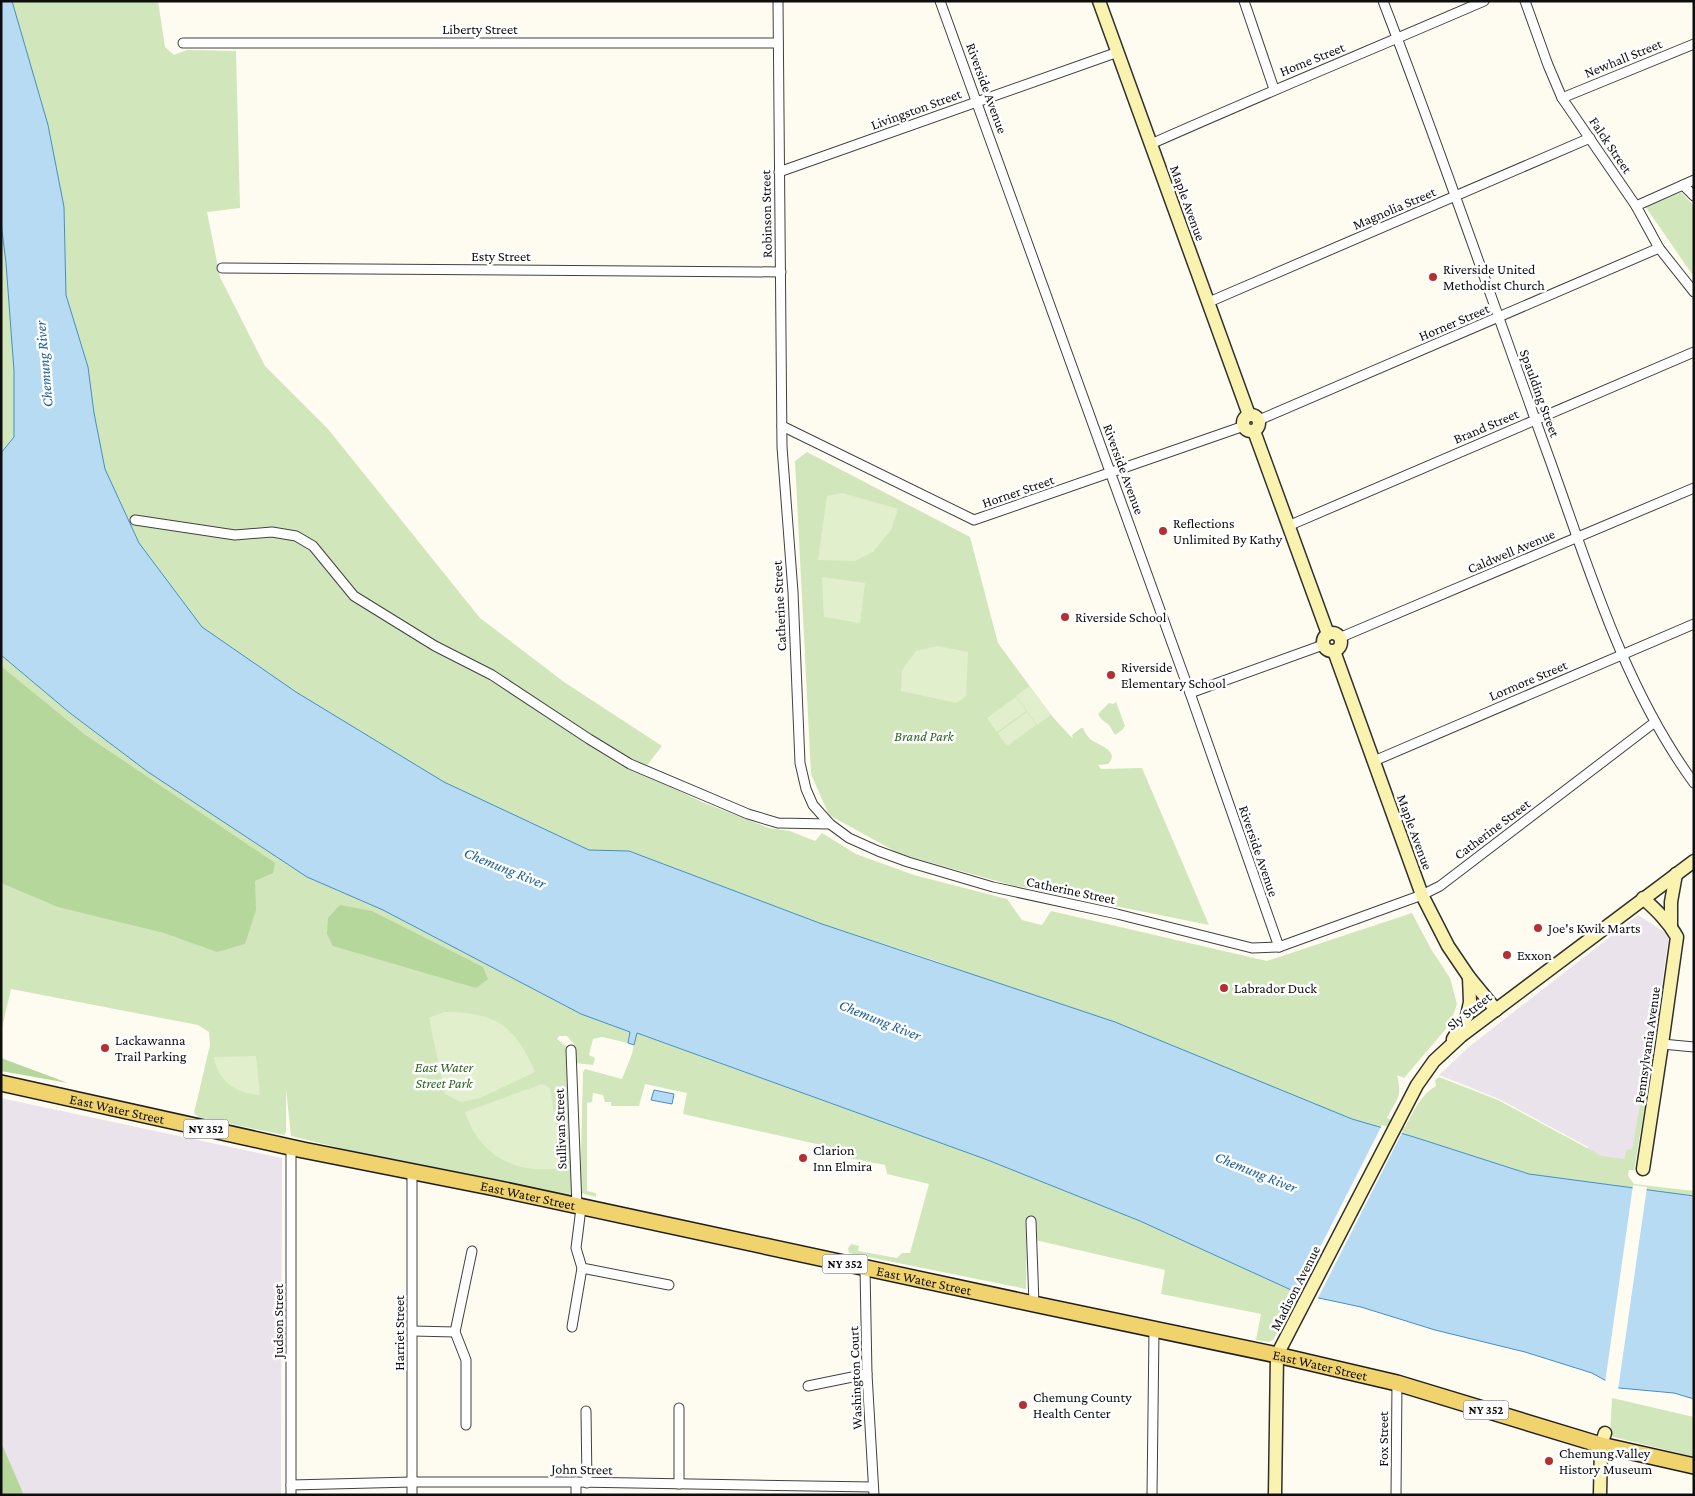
<svg xmlns="http://www.w3.org/2000/svg" width="1695" height="1496" font-family="'Crimson Pro',serif">
  <rect width="100%" height="100%" fill="#fefcf0"/>
  <!-- industrial -->
  <g fill="#ebe3ec">
    <path d="M1638,915L1669,935L1635,1166L1589,1156L1588,1147L1499,1099L1439,1075L1470,1046Z"/>
    <path d="M1,1098L282,1158L281,1495H24L1,1442Z"/>
  </g>
  <!-- green -->
  <g fill="#d1e7bb">
    <path d="M12,1H158L165,47L174,55L187,50L236,51L240,208L207,212L220,277L265,366L328,429L480,618L564,682L662,746L642,772L702,802L769,828L790,831L815,841L822,833L856,854L914,875L1007,899L1022,920L1042,925L1051,911L1267,961L1412,913L1431,949L1450,978L1457,1004L1450,1024L1404,1078L1397,1075C1403,1098 1396,1099 1387,1118L1405,1127C1413,1113 1421,1094 1436,1086L1435,1080L1439,1077L1498,1100L1602,1156L1624,1159L1627,1149L1632,1150L1642,1092H1647L1634,1170H1629L1628,1176L1634,1184L1694,1191V1196L1529,1174L1414,1137L1352,1119L936,961L822,924L629,851L589,850L444,782L296,692L202,627L139,543L105,469L94,413L88,367L66,295L64,207L48,125Z"/>
    <path d="M1681,192L1694,206V277L1645,206Z"/>
    <path d="M1,222L6,263L14,371V437L1,453Z"/>
    <path d="M807,452L970,537L998,643L1051,715L1073,739L1072,735L1081,728H1083C1085,732 1087,736 1090,739C1098,745 1121,751 1108,764L1098,765L1101,769L1142,768L1209,925L1011,885L900,854L829,815L811,774L795,461Z"/>
    <path d="M1,655L70,713L148,772L307,877L383,910L581,1014L630,1032L628,1043L602,1037L593,1039L589,1055L595,1058L593,1065L575,1063L574,1044L567,1036H559L557,1039L571,1050L577,1207L291,1136L286,1089V1132L284,1135L198,1117L194,1113L210,1045L209,1032L198,1025L11,989L1,1032Z"/>
    <path d="M1116,702L1125,726L1122,730L1115,735L1109,725L1101,719L1098,714L1109,703L1113,704Z"/>
    <path d="M636,1033L985,1159L1140,1221L1300,1294L1273,1340L1268,1342L1256,1340L1261,1314L1161,1294L1165,1270L1035,1240L1027,1222L1026,1289L849,1253L848,1248L851,1244L859,1246L858,1251L897,1258L902,1253H910L929,1184L887,1174L885,1165L838,1156L839,1149L683,1114L687,1093L645,1084L639,1106H611V1102H605L603,1095L593,1093L592,1102L587,1103V1191L596,1193V1197L580,1193L583,1072L585,1069L622,1079L632,1054Z"/>
    <path d="M1612,1398L1694,1417V1457L1610,1436Z"/>
  </g>
  <!-- forest -->
  <g fill="#b5d79b">
    <path d="M1,666L84,734L275,863L273,873L255,881L256,910L245,944L217,952L164,933L58,907L1,883Z"/>
    <path d="M340,905L372,911L483,967L488,979L476,988L333,946L327,934L328,918Z"/>
    <path d="M1,1058L68,1083L1,1071Z"/>
    <path d="M1,1442L24,1495H1Z"/>
  </g>
  <!-- pitch -->
  <g fill="#e2efcc">
    <path d="M843,493L898,509L891,530L873,552L855,561L818,560L827,496Z"/>
    <path d="M822,577L865,583L860,623L824,617Z"/>
    <path d="M937,646L968,652L966,696L957,703L901,691L902,670L916,651Z"/>
    <path d="M1029,686L1051,715L1037,725L1016,696Z"/>
    <path d="M1016,697L1026,711L997,732L987,718Z"/>
    <path d="M1027,712L1036,725L1007,746L998,733Z"/>
    <path d="M444,1012C495,1012 515,1025 535,1072L480,1098L461,1102L445,1094L429,1018Z"/>
    <path d="M256,1056L260,1095C237,1094 217,1081 214,1057Z"/>
    <path d="M542,1084L550,1088L563,1168C517,1175 480,1157 465,1112Z"/>
  </g>
  <!-- water -->
  <g fill="#b7dbf3" stroke="#428fc5">
    <path d="M1,1H12L48,125L64,207L66,295L88,367L94,413L105,469L139,543L202,627L296,692L444,782L589,850L629,851L822,924L1115,1022L1352,1119L1414,1137L1529,1174L1694,1196V1399L1674,1393L1619,1388L1592,1373L1525,1352L1435,1330L1361,1307L1300,1294L1140,1221L985,1159L637,1033L634,1045L628,1043L630,1032L581,1014L383,910L307,877L148,772L70,713L1,655V453L14,437V371L6,263L1,222Z"/>
    <path d="M654,1090L674,1094L672,1104L651,1100Z"/>
  </g>
  <!-- pier -->
  <g fill="#fefcf0">
    <path d="M1382,1125L1403,1131L1317,1300L1296,1295Z"/>
    <path d="M1633,1185L1647,1187L1618,1390L1605,1383Z"/>
  </g>
  <g fill="none" stroke-linecap="round" stroke-linejoin="round">
    <defs>
      <g id="street">
        <path d="M778,1L782,447L793,592L800,763L806,789L813,805L830,824L849,838L878,851L908,862L993,887L1117,914L1252,948L1279,947L1422,895L1440,886L1655,722"/>
        <path d="M940,1L1190,693L1279,947"/>
        <path d="M1244,1L1274,89"/>
        <path d="M1383,1C1442,154 1495,309 1551,463C1590,572 1625,689 1694,783"/>
        <path d="M1525,1L1548,65L1562,98L1636,206L1659,248L1694,292"/>
        <path d="M183,43H778"/>
        <path d="M1562,98L1694,44"/>
        <path d="M1151,144C1261,95 1373,49 1484,1"/>
        <path d="M779,172L1118,52"/>
        <path d="M1683,185L1694,196"/>
        <path d="M1636,206L1694,180"/>
        <path d="M222,268L781,272"/>
        <path d="M1209,302L1590,138"/>
        <path d="M1259,420L1659,248"/>
        <path d="M782,426L974,520L1244,426"/>
        <path d="M135,520L235,535L272,532L296,536L313,546L354,596L435,646L492,675L589,739L630,764L748,814L778,823L830,824"/>
        <path d="M1288,526L1694,352"/>
        <path d="M1339,638L1694,488"/>
        <path d="M1190,693L1323,645"/>
        <path d="M1374,761L1694,624"/>
        <path d="M1662,1044L1694,1047"/>
        <path d="M571,1050L577,1207"/>
        <path d="M581,1208L576,1248L582,1268L669,1285"/>
        <path d="M1031,1221L1034,1304"/>
        <path d="M865,1268L867,1374L874,1495"/>
        <path d="M572,1327L582,1268"/>
        <path d="M413,1331L455,1332"/>
        <path d="M808,1386L867,1374"/>
        <path d="M679,1408V1484"/>
        <path d="M586,1411L587,1483"/>
        <path d="M466,1425V1360L455,1332L472,1251"/>
        <path d="M576,1482V1495"/>
        <path d="M291,1485L412,1482H576L873,1487"/>
        <path d="M291,1495V1147"/>
        <path d="M412,1495V1172"/>
        <path d="M1152,1495L1154,1330"/>
        <path d="M1396,1495L1397,1383"/>
      </g>
      <g id="secondary">
        <path d="M1099,1L1249,415"/>
        <circle cx="1251" cy="423" r="8"/>
        <path d="M1254,431L1328,634"/>
        <circle cx="1332" cy="642" r="9"/>
        <path d="M1334,651L1422,895L1448,946L1469,977L1496,1010"/>
        <path d="M1643,898C1656,910 1668,921 1677,937L1662,1044L1643,1169"/>
        <path d="M1671,927V902L1676,874"/>
        <path d="M1453,1039L1467,1016L1470,1002L1469,977"/>
        <path d="M1275,1495L1277,1355L1417,1085L1434,1061L1461,1036L1694,861"/>
        <path d="M1600,1495L1601,1445L1605,1433"/>
      </g>
      <g id="primary">
        <path id="s1" d="M1,1083L303,1150L495,1188L1034,1304L1277,1355L1397,1383L1601,1445L1694,1466"/>
      </g>
    </defs>
    <!-- street casing -->
    <use href="#street" stroke="#414141" stroke-width="11"/>
    <!-- secondary casing -->
    <use href="#secondary" stroke="#303030" stroke-width="15"/>
    <!-- primary casing -->
    <use href="#primary" stroke="#1f1f1f" stroke-width="18"/>
    <!-- street -->
    <use href="#street" stroke="#fff" stroke-width="9"/>
    <!-- secondary -->
    <use href="#secondary" stroke="#faf3af" stroke-width="12"/>
    <!-- primary -->
    <use href="#primary" stroke="#f0d36d" stroke-width="15"/>
  </g>
  <!-- markers -->
  <g fill="#b62e32" stroke="#fff" stroke-width="2">
    <circle cx="1433" cy="277" r="5"/>
    <circle cx="1163" cy="531" r="5"/>
    <circle cx="1065" cy="617" r="5"/>
    <circle cx="1111" cy="675" r="5"/>
    <circle cx="1538" cy="928" r="5"/>
    <circle cx="1507" cy="955" r="5"/>
    <circle cx="1224" cy="988" r="5"/>
    <circle cx="105" cy="1048" r="5"/>
    <circle cx="803" cy="1158" r="5"/>
    <circle cx="1023" cy="1405" r="5"/>
    <circle cx="1549" cy="1461" r="5"/>
  </g>
  <g text-anchor="middle" stroke-width="5" stroke-linejoin="round" paint-order="stroke">
    <!-- shield labels -->
    <g fill="#fff" stroke="#565656" stroke-width="1">
      <rect x="183.5" y="1119.5" width="45" height="19" rx="4"/>
      <rect x="822.5" y="1254.5" width="45" height="19" rx="4"/>
      <rect x="1463.5" y="1400.5" width="45" height="19" rx="4"/>
    </g>
    <g font-size="12" font-weight="bold" fill="#0e0e0e">
      <text x="206" y="1133">NY 352</text>
      <text x="845" y="1268">NY 352</text>
      <text x="1486" y="1414">NY 352</text>
    </g>
    <!-- street labels -->
    <g font-size="14" fill="#0e0e0e" stroke="#fff">
      <text x="480" y="34">Liberty Street</text>
      <text transform="translate(1623 58) rotate(-22)" y="5">Newhall Street</text>
      <text transform="translate(1312 59) rotate(-22)" y="5">Home Street</text>
      <text transform="translate(987 88) rotate(70)" y="5">Riverside Avenue</text>
      <text transform="translate(916 109) rotate(-20)" y="5">Livingston Street</text>
      <text transform="translate(1611 145) rotate(56)" y="5">Falck Street</text>
      <text transform="translate(1188 203) rotate(70)" y="5">Maple Avenue</text>
      <text transform="translate(1394 208) rotate(-23)" y="5">Magnolia Street</text>
      <text transform="translate(766 214) rotate(-91)" y="5">Robinson Street</text>
      <text x="501" y="261">Esty Street</text>
      <text transform="translate(1454 322) rotate(-23)" y="5">Horner Street</text>
      <text transform="translate(1540 393) rotate(70)" y="5">Spaulding Street</text>
      <text transform="translate(1486 426) rotate(-23)" y="5">Brand Street</text>
      <text transform="translate(1124 469) rotate(70)" y="5">Riverside Avenue</text>
      <text transform="translate(1018 491) rotate(-19)" y="5">Horner Street</text>
      <text transform="translate(1511 551) rotate(-23)" y="5">Caldwell Avenue</text>
      <text transform="translate(779 606) rotate(-93)" y="5">Catherine Street</text>
      <text transform="translate(1528 680) rotate(-23)" y="5">Lormore Street</text>
      <text transform="translate(1492 829) rotate(-37)" y="5">Catherine Street</text>
      <text transform="translate(1415 832) rotate(70)" y="5">Maple Avenue</text>
      <text transform="translate(1259 851) rotate(71)" y="5">Riverside Avenue</text>
      <text transform="translate(1071 890) rotate(12)" y="5">Catherine Street</text>
      <text transform="translate(1469 1011) rotate(-38)" y="5">Sly Street</text>
      <text transform="translate(1647 1045) rotate(-82)" y="5">Pennsylvania Avenue</text>
      <text dy="5" stroke="none"><textPath href="#s1" startOffset="119">East Water Street</textPath></text>
      <text transform="translate(560 1129) rotate(-92)" y="5">Sullivan Street</text>
      <text dy="5" stroke="none"><textPath href="#s1" startOffset="539">East Water Street</textPath></text>
      <text dy="5" stroke="none"><textPath href="#s1" startOffset="944">East Water Street</textPath></text>
      <text transform="translate(1295 1288) rotate(-63)" y="5">Madison Avenue</text>
      <text transform="translate(278 1321) rotate(-90)" y="5">Judson Street</text>
      <text transform="translate(399 1333) rotate(-90)" y="5">Harriet Street</text>
      <text dy="5" stroke="none"><textPath href="#s1" startOffset="1349">East Water Street</textPath></text>
      <text transform="translate(855 1378) rotate(-92)" y="5">Washington Court</text>
      <text transform="translate(1383 1439) rotate(-90)" y="5">Fox Street</text>
      <text transform="translate(582 1469) rotate(1)" y="5">John Street</text>
    </g>
    <!-- poi labels -->
    <g font-size="14" fill="#0e0e0e" stroke="#fff" text-anchor="start">
      <text x="1443" y="274">Riverside United<tspan x="1443" dy="16">Methodist Church</tspan></text>
      <text x="1173" y="528">Reflections<tspan x="1173" dy="16">Unlimited By Kathy</tspan></text>
      <text x="1075" y="622">Riverside School</text>
      <text x="1121" y="672">Riverside<tspan x="1121" dy="16">Elementary School</tspan></text>
      <text x="1548" y="933">Joe's Kwik Marts</text>
      <text x="1517" y="960">Exxon</text>
      <text x="1234" y="993">Labrador Duck</text>
      <text x="115" y="1045">Lackawanna<tspan x="115" dy="16">Trail Parking</tspan></text>
      <text x="813" y="1155">Clarion<tspan x="813" dy="16">Inn Elmira</tspan></text>
      <text x="1033" y="1402">Chemung County<tspan x="1033" dy="16">Health Center</tspan></text>
      <text x="1559" y="1458">Chemung Valley<tspan x="1559" dy="16">History Museum</tspan></text>
    </g>
    <!-- park labels -->
    <g font-size="14" font-style="italic" fill="#2e6222" stroke="#fff">
      <text x="924" y="741">Brand Park</text>
      <text x="444" y="1072">East Water<tspan x="444" dy="16">Street Park</tspan></text>
    </g>
    <!-- water labels -->
    <g font-size="15" font-style="italic" fill="#1e6199" stroke="#fff">
      <text transform="translate(44 364) rotate(-95)" y="5">Chemung River</text>
      <text transform="translate(505 868) rotate(22)" y="5">Chemung River</text>
      <text transform="translate(880 1020) rotate(22)" y="5">Chemung River</text>
      <text transform="translate(1256 1172) rotate(22)" y="5">Chemung River</text>
    </g>
  </g>
  <!-- border -->
  <rect width="1695" height="1496" fill="none" stroke="#0e0e0e" stroke-width="5"/>
</svg>
